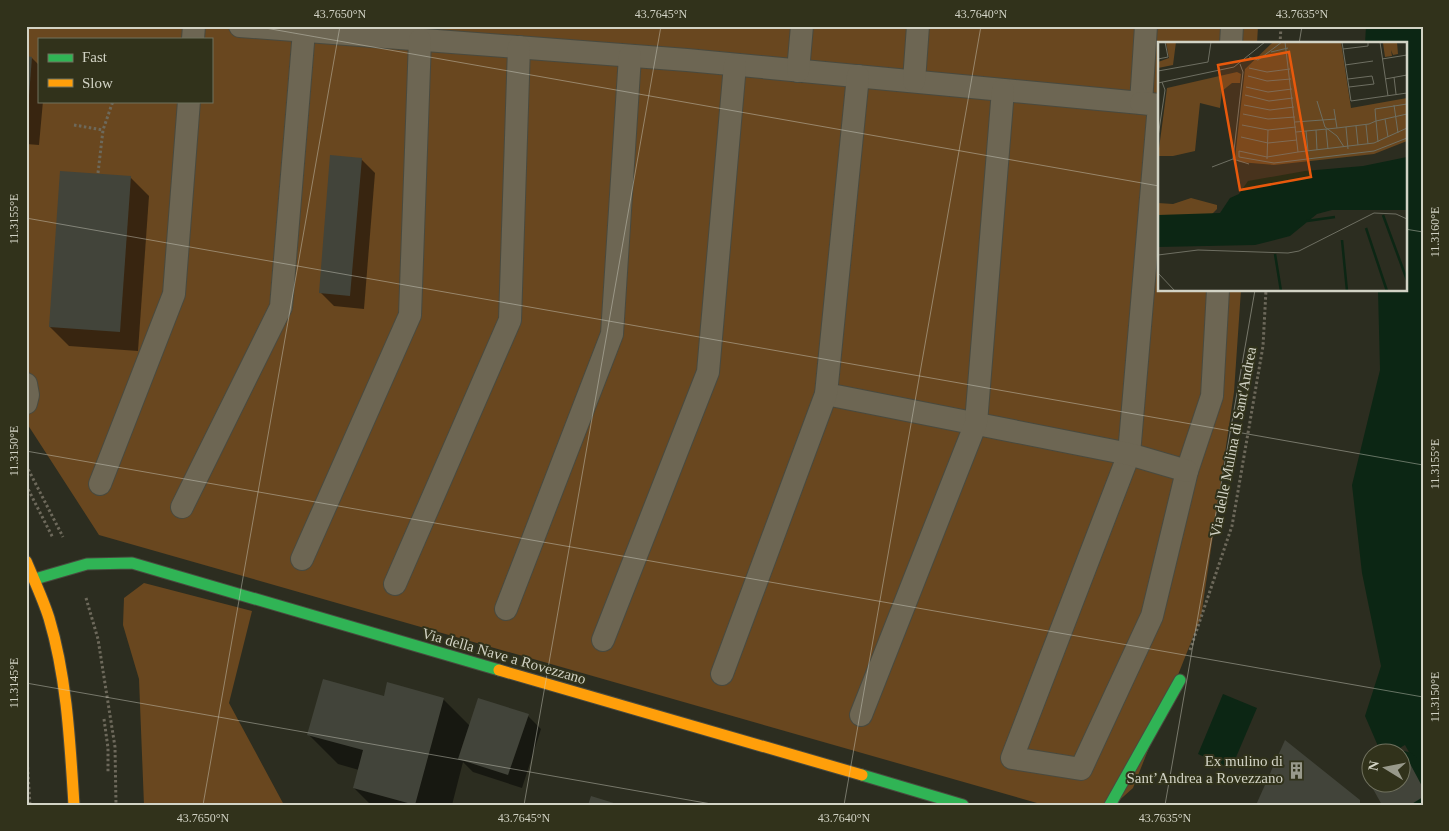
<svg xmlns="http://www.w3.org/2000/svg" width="1449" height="831" font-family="'Times New Roman',serif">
  <rect width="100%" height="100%" fill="#2c2d20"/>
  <!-- green -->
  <g fill="#69471f" fill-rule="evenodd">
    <path d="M26,26H1258L1257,44H1159V290H1241L1234,392L1201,617L1133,788L1114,805H1044L99,535L26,422ZM39,39H211V101H39Z"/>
    <path d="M144,583L252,611L229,703L284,805H144L139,679L123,625L124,598Z"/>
  </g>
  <!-- water -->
  <g fill="#0c2614">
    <path d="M1366,26H1423V777L1405,745L1391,753H1381L1365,716L1381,666L1362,573L1352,485L1380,370L1378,290H1405V44H1365Z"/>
    <path d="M1223,694L1257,708L1231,769L1198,754Z"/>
  </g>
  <!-- shadow -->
  <g fill="#0007">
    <path d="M26,58H32L39,65V101H43L39,145L26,144Z"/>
    <path d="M361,159L375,173L364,309L334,306L321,293Z"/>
    <path d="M130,177L149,196L138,351L69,346L50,327Z"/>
    <path d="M385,697L443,699L470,726L528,716L541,729L522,788L473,772L463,762L452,805H371L354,788L359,770L338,764L308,734Z"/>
    <path d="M1406,760L1420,773L1423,778V805H1384L1372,784H1402V763Z"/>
  </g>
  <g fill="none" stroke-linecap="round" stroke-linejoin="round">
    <!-- canal -->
    <path stroke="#0c2614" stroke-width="40" d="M1402,771L1419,805"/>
  </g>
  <!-- building -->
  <g fill="#42443a">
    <path d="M26,56L32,57L28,109H26Z"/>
    <path d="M330,155L362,158L350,296L319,293Z"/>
    <path d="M60,171L131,176L120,332L49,327Z"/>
    <path d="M323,679L384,696L387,682L444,698L415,805L353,788L363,750L307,735Z"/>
    <path d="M478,698L529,714L508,775L458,759Z"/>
    <path d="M1285,740L1360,800V805H1256Z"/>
    <path d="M1407,758L1423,788V797L1410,805H1382L1368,780L1372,778V784H1402V761Z"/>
    <path d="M591,796L617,804V805H588Z"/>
  </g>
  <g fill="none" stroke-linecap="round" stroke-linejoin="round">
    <defs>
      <g id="lane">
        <path d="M240,26L687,60L1141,103L1146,26"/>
        <path d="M193,39L194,26"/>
        <path d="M1231,44L1232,26"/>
        <path d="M798,71L802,26"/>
        <path d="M914,81L918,26"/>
        <path d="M1141,103L1159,105L1129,454L1012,758L1081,769L1152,616L1187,471L1212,396L1218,290"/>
        <path d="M26,384L28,395L26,403"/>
        <path d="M826,394L1129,454L1187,471"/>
        <path d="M100,484L174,294L189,101"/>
        <path d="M182,507L281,307L304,31"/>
        <path d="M302,559L410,315L420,40"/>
        <path d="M395,584L510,320L519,47"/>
        <path d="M506,609L612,334L630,56"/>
        <path d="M603,640L708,372L735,65"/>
        <path d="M722,674L826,394L858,76"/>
        <path d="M861,715L976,423L1003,90"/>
      </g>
      <g id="fast">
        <path d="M35,579L87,564L132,563L499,670"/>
        <path d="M862,775L963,805"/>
        <path d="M1110,805L1180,680"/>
      </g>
      <g id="slow">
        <path d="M26,561C34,580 43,599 49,618C67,678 70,743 74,805"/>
        <path d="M499,670L862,775"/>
      </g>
    </defs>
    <!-- lane casing -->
    <use href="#lane" stroke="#494a3f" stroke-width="24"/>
    <!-- fast casing -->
    <use href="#fast" stroke="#494a3f" stroke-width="13"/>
    <!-- slow casing -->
    <use href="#slow" stroke="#494a3f" stroke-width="13"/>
    <!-- path -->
    <g stroke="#6d695b" stroke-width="3" stroke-dasharray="2.5 2.5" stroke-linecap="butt">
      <path d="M1280,44L1281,26"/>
      <path d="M74,125L103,130"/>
      <path d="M98,173L103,130L113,101"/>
      <path d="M26,465L63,537"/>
      <path d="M26,485L53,538"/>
      <path d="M86,598L98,639L115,747L116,805"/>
      <path d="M1190,650L1232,526L1263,346L1266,290"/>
      <path d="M104,719L108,748V772"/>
      <path d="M26,742L30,805"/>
    </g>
    <!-- lane -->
    <use href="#lane" stroke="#6d6653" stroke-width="22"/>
    <!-- fast -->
    <use href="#fast" stroke="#30b455" stroke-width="11"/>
    <!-- slow -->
    <use href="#slow" stroke="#ff9f0a" stroke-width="11"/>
  </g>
  <!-- ticks -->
  <path fill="none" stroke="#d2d3c5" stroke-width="1" stroke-opacity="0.45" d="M254,26L1159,186M1299,44L1302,26M26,218L1423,465M1405,229L1423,232M26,451L1423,697M26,683L717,805M203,805L340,26M524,805L661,26M844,805L981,26M1165,805L1255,290"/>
  <!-- icons -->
  <defs>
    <symbol id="building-bare" viewBox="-9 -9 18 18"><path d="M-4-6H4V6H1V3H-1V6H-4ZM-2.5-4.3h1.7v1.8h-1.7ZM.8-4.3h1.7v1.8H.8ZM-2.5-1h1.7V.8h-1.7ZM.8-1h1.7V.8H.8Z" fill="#98998b" stroke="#31321b" stroke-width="2.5" paint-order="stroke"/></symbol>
  </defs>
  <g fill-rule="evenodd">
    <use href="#building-bare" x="1284" y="758" width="25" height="25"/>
  </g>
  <g text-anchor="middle" stroke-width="4" stroke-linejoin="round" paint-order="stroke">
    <!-- street labels -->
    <g font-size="15" fill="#d2d3c5" stroke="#31321b">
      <text transform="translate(1233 442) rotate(-79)" y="5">Via delle Mulina di Sant'Andrea</text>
      <text transform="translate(504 656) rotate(16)" y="5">Via della Nave a Rovezzano</text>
    </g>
    <!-- poi labels -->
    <g font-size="15" fill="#d2d3c5" stroke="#31321b" text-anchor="end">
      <text x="1283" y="766">Ex mulino di<tspan x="1283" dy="17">Sant’Andrea a Rovezzano</tspan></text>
    </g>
  </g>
  <!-- overview -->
  <g transform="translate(1158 42)">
    <rect width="249" height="249" fill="#2c2d20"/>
    <path d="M8,0H18L15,23L0,26V20L11,16ZM115,0H183L193,66L249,56V99L216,112L116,123L81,120L77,116L87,27ZM239,0L240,12L235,13L233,8L234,14L227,15L225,1ZM79,30L83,32L82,41H74L64,49L62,66L42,61L37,109L15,114H0L9,46ZM33,156L59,163V167L52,174L0,173V161L15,162Z" fill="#69471f"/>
    <path d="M249,115V168H174L159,172L132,194L97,203L0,205V173L62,171L72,156L81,152L90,139L147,129L205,124Z" fill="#0c2614"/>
    <path fill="none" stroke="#0c2614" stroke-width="2.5" d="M225,173L249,238M149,179L177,175M208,186L229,249M184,198L189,249M117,212L123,249"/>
    <path fill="none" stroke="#6e6f62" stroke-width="1" d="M127,0L140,110L216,101L249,86M184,0L193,59L249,51M222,0L230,54M185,7L210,4V0M113,10L130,6M91,15L100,18L124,0M0,17L10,15L7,0M224,17L249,13M187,23L215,19M91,26L109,30L132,27M0,29L50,20L53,0M90,34L109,39L133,37M236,35L238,52M190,37L214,34L216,42L191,45M227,37L249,33M0,41L76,25L107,0M88,45L110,50L134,47M87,53L111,59L135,56M159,59L167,85L179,94L186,105M86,63L112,68L136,65M236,63L240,91M176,67L179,86L211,82L218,79L217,67L249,62M85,72L110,77L137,75M227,77L230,95M137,80L178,77M84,83L110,88L138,85M208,83L210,102M198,84L200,103M188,85L190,107M168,87L170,107M158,88L159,108M148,89L150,109M138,90L179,86M0,95L7,48L4,40M83,95L110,101L139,98M220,100L218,79L249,72M140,110L109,115L81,109V115L116,121L216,109L249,96M75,117L85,30L82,22M109,117L110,88M54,125L75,117L91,122M0,213L40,208L130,211L141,209L216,171L238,172L249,177M0,231L17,249"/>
    <path fill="#e8590c" fill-opacity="0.15" stroke="#e8590c" stroke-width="2.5" d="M131,10L153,135L82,148L60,23Z"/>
    <rect width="249" height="249" fill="none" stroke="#d2d3c5" stroke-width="2.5"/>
  </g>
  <!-- border -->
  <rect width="1449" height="831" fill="none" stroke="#31321b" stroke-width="55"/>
  <!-- legend -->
  <rect x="38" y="38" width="175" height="65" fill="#31321b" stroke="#71725f"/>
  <rect x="48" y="54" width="25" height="8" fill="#30b455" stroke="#71725f"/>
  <text x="82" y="62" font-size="15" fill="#d2d3c5">Fast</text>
  <rect x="48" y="79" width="25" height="8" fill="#ff9f0a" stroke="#71725f"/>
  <text x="82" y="88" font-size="15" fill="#d2d3c5">Slow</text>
  <!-- north arrow -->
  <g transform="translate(1386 768) rotate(280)"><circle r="24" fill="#31321b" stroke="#71725f"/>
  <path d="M0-4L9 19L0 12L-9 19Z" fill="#98998b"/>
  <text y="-8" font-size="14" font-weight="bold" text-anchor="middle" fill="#d2d3c5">N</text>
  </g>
  <rect x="28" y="28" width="1394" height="776" fill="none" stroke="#d2d3c5" stroke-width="2"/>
  <g font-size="12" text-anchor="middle" fill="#d2d3c5">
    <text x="340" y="18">43.7650°N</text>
    <text x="661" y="18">43.7645°N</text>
    <text x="981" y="18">43.7640°N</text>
    <text x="1302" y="18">43.7635°N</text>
    <text transform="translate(14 219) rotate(-90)" y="4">11.3155°E</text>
    <text transform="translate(1435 232) rotate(-90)" y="4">11.3160°E</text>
    <text transform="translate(14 451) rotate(-90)" y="4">11.3150°E</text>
    <text transform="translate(1435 464) rotate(-90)" y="4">11.3155°E</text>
    <text transform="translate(14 683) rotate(-90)" y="4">11.3145°E</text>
    <text transform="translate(1435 697) rotate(-90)" y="4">11.3150°E</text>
    <text x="203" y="822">43.7650°N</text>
    <text x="524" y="822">43.7645°N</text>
    <text x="844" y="822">43.7640°N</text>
    <text x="1165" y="822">43.7635°N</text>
  </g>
</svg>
